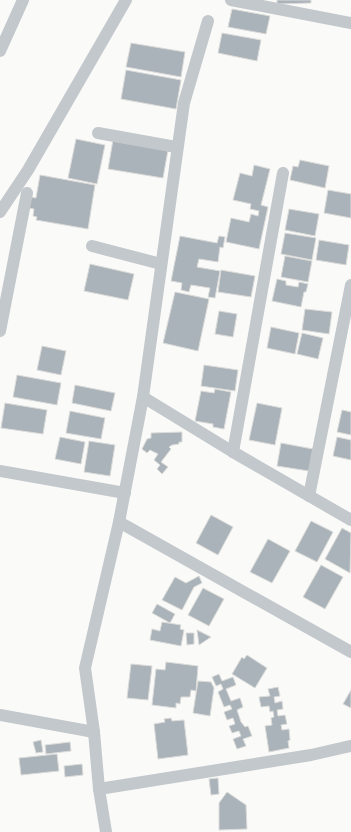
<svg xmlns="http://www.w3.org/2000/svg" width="351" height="832" font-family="Ubuntu,sans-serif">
  <rect width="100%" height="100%" fill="#fafaf8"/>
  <!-- building -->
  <g fill="#aab3b9" stroke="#dcdcda">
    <path d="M277,0H311V3L277,4Z"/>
    <path d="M232,9L270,16L266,34L228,27Z"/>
    <path d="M222,33L261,40L257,61L218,53Z"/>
    <path d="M131,43L185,52L181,77L126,67Z"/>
    <path d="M126,70L181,80L176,109L121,99Z"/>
    <path d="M76,139L105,145L97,184L68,178Z"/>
    <path d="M113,140L168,150L163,178L108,169Z"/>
    <path d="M300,160L329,166L325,188L290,180L293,166L298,167Z"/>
    <path d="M254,165L270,169L261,205L268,207L259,249L226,242L231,218L249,222L251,214L258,216L259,211L250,209L251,204L233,200L240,173L252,176Z"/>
    <path d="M40,175L95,185L88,229L36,220L37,217L33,216L34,209L28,208L30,197L36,198Z"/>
    <path d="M328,190L351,194V218L324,213Z"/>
    <path d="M289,209L319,214L315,236L285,230Z"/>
    <path d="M285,233L316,238L312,260L281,254Z"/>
    <path d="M180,236L217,243L219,236L225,237L223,248L220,247L218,262L199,259L197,267L220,271L215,298L208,297L210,288L191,285L189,292L181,290L182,283L171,281Z"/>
    <path d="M319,240L349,245L346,265L316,260Z"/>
    <path d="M285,256L312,261L308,282L281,277Z"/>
    <path d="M90,264L134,274L128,300L84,291Z"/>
    <path d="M221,270L255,276L251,297L218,292Z"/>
    <path d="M277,279L286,281V285L298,287L299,282L308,284L306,292H304L301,307L272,301Z"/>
    <path d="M175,292L209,299L198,351L163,343Z"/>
    <path d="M305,309L332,312L329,334L302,330Z"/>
    <path d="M219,311L237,314L233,337L215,334Z"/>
    <path d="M271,327L299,333L295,354L267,348Z"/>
    <path d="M302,333L323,338L318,359L297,354Z"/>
    <path d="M42,346L66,351L61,375L37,370Z"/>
    <path d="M204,365L238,370L235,391L201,386Z"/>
    <path d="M17,375L61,383L57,405L13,397Z"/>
    <path d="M75,385L115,393L111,411L72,403Z"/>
    <path d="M215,389L231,392L224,429L213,427V424L195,421L201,391L214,393Z"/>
    <path d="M5,403L47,410L43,434L1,428Z"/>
    <path d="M257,403L282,408L275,445L249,440Z"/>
    <path d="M342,410L351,412V435L337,432Z"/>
    <path d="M70,411L105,418L101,439L66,433Z"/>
    <path d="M182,432V442H179V444L172,445L169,447L171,449L161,462L168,467L162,474L157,469L160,465L154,460L158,454L150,450L147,453L142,449L147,439L151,438V433Z"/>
    <path d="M60,437L85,442L81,464L55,459Z"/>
    <path d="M337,437L351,440V460L333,456Z"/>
    <path d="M89,441L115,445L110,476L84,472Z"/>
    <path d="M281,443L313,449L309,471L277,466Z"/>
    <path d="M211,515L233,527L218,555L196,543Z"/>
    <path d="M311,521L333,532L317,562L295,551Z"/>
    <path d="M342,528L351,533L350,573L325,559Z"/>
    <path d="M268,539L290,551L272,583L250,572Z"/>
    <path d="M321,565L343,577L325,609L303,597Z"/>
    <path d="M199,576L202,583L194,587L182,610L162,600L175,577L186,583Z"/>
    <path d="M203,588L224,599L209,626L188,615Z"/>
    <path d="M157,604L175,614L170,623L152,613Z"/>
    <path d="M162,622L181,625L180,629L184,630L181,646L150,640L152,629L160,631Z"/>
    <path d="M197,630L211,637L199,645Z"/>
    <path d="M186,633H194V644L187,645Z"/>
    <path d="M247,655L267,668L255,688L232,674L242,657L244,659Z"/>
    <path d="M166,662L198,666L196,691L191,690L190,697H181L180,704L176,703V708L152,705L156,669L165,670Z"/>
    <path d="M131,664L152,666L148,700L127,698Z"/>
    <path d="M219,674L222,681L233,677L236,685L226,689L231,701L240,698L243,707L237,710L241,722L245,727L248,726L252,736L243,739L246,746L237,749L233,739L241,736L239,731L232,733L229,726L235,724L233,718L227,720L224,712L232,709L230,705L224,707L218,692L223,689L221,684L216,686L212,677Z"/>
    <path d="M198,681L211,682L214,688L210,716L193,713Z"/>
    <path d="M278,687L280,696L274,697L275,703L282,701L283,709L277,710L278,716L285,715L287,724L281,725L282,730L289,729L290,740L288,741L289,748L269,752L265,726L272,725L271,718L274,717L273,711L270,712L269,706L261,707L259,697L270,696L268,689Z"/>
    <path d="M351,690V708L343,704Z"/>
    <path d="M171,718L172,721L184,720L188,755L158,759L154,724L165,722L164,719Z"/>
    <path d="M41,740L43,752L36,753L33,742Z"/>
    <path d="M70,742L71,751L46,754L45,745Z"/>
    <path d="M57,754L59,771L21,775L19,758Z"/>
    <path d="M82,764L83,775L65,777L64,766Z"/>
    <path d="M218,778L219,794L211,795L209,779Z"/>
    <path d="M227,792L246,805L247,829L219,830V803Z"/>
  </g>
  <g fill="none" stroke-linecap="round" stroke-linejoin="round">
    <!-- minor -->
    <g stroke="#c3c8cc" stroke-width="12">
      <path d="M231,0L351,23"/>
      <path d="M0,51L23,0"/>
      <path d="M98,133L176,147"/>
      <path d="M0,212L28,170L126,0"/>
      <path d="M92,246L161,264"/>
      <path d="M0,331L27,193"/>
      <path d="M143,397L233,452L351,520"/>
      <path d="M233,452L283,173"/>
      <path d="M0,471L125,493"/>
      <path d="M309,496L351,285"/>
      <path d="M119,522L351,652"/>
      <path d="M0,715L94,732"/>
      <path d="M99,789L311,755L350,746"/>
      <path d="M106,832L99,789L94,732L85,668L119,522L143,397L184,103L208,21"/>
    </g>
  </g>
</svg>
